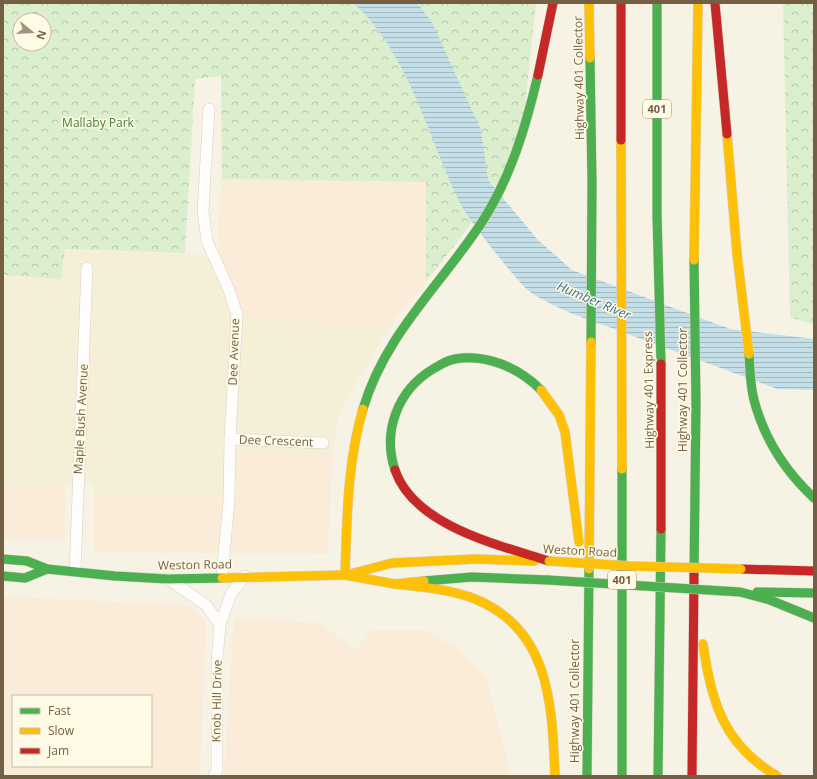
<svg xmlns="http://www.w3.org/2000/svg" width="817" height="779" font-family="'Open Sans',sans-serif">
  <defs>
    <pattern id="park-crowns" width="20" height="18" patternUnits="userSpaceOnUse"><rect width="20" height="18" fill="#dbefce"/><path d="M2 6a3 3 0 1 1 6 0M12 15a3 3 0 1 1 6 0" fill="none" stroke="#b6c5a9"/></pattern>
    <pattern id="water-rules" width="6" height="5" patternUnits="userSpaceOnUse"><rect width="6" height="5" fill="#c5dfe8"/><path d="M0 2.5h6" fill="none" stroke="#a5b8be"/></pattern>
  </defs>
  <rect width="100%" height="100%" fill="#f6f3e5"/>
  <!-- residential -->
  <path fill="#f6efd7" d="M65,249L220,256L241,317L389,327L339,412L332,456L239,452L236,496L94,495V483H41L40,489L3,488V275L61,279Z"/>
  <!-- commercial -->
  <g fill="#fbecd9" fill-rule="evenodd">
    <path d="M222,179L426,182V282L389,327L241,317L220,256L218,232Z"/>
    <path d="M239,452L332,456L328,554L94,552V495L236,496Z"/>
    <path d="M41,483H65V540L3,539V488L40,489Z"/>
    <path d="M3,596L191,606L206,622L200,774L198,776H3ZM13,696H151V766H13Z"/>
    <path d="M234,618L321,623L354,651L372,630H423L459,649L486,677L508,763L509,776H224Z"/>
  </g>
  <!-- park -->
  <g fill="url(#park-crowns)" fill-rule="evenodd">
    <path d="M3,3H536L525,106L504,182L426,282V182L222,179L221,76L195,79L185,253L65,249L61,279L3,275ZM20,20H44V44H20Z"/>
    <path d="M783,3H814V325L790,317Z"/>
  </g>
  <!-- water -->
  <path fill="url(#water-rules)" d="M354,3H417L432,22L481,130L488,180L538,240L572,270L730,329L814,339V390L777,389C727,370 676,352 625,333C594,321 558,311 530,292C517,282 467,218 460,203C426,133 411,58 354,3Z"/>
  <g fill="none" stroke-linecap="round" stroke-linejoin="round">
    <defs>
      <g id="street">
        <path d="M209,109L203,211L207,241L229,290L237,315L230,439L229,500L222,576"/>
        <path d="M230,439L323,443"/>
        <path d="M75,571L87,268"/>
        <path d="M168,579L206,605L220,625"/>
        <path d="M214,776L217,770V660L220,625L231,594L245,576"/>
      </g>
      <g id="fast">
        <path d="M657,3V215L661,364"/>
        <path d="M590,58L592,183L591,342"/>
        <path d="M749,354C750,369 750,385 754,400C764,438 785,471 814,498"/>
        <path d="M363,409C385,334 441,285 482,222C511,177 526,126 538,75"/>
        <path d="M622,469V776"/>
        <path d="M395,470C382,431 398,390 433,369C440,365 447,360 455,359C486,353 519,368 541,390"/>
        <path d="M3,559L27,561L47,569L115,576L168,579L222,578"/>
        <path d="M694,575L696,403L694,260"/>
        <path d="M3,576L25,578L47,569"/>
        <path d="M424,581L472,577L548,580"/>
        <path d="M740,592L770,600L814,618"/>
        <path d="M757,592L814,593"/>
        <path d="M587,776L589,569"/>
        <path d="M658,776L661,529"/>
      </g>
      <g id="slow">
        <path d="M589,3L590,58"/>
        <path d="M727,134L737,254L749,354"/>
        <path d="M621,140L622,469"/>
        <path d="M694,260L698,3"/>
        <path d="M541,390L559,415L565,432L579,542"/>
        <path d="M589,569L591,342"/>
        <path d="M350,574L392,563L476,559L534,561"/>
        <path d="M345,575C347,520 347,463 363,409"/>
        <path d="M222,578L345,575L395,584L424,581"/>
        <path d="M395,584C420,587 447,589 470,597C550,626 552,703 555,776"/>
        <path d="M703,644C711,702 724,745 777,776"/>
      </g>
      <g id="jam">
        <path d="M621,3V140"/>
        <path d="M715,3L727,134"/>
        <path d="M538,75L553,3"/>
        <path d="M395,470C414,526 499,545 549,561"/>
        <path d="M661,529V364"/>
        <path d="M741,569L814,571"/>
        <path d="M692,776L694,575"/>
      </g>
    </defs>
    <!-- street casing -->
    <use href="#street" stroke="#d7d0c3" stroke-width="12"/>
    <!-- fast casing -->
    <use href="#fast" stroke="#d7d0c1" stroke-width="10"/>
    <!-- slow casing -->
    <use href="#slow" stroke="#d7d0c1" stroke-width="10"/>
    <!-- jam casing -->
    <use href="#jam" stroke="#d7d0c1" stroke-width="10"/>
    <!-- street -->
    <use href="#street" stroke="#fefdfb" stroke-width="11"/>
    <!-- fast -->
    <use href="#fast" stroke="#4caf50" stroke-width="9"/>
    <!-- slow -->
    <use href="#slow" stroke="#ffc107" stroke-width="9"/>
    <!-- jam -->
    <use href="#jam" stroke="#c62828" stroke-width="9"/>
    <defs>
      <path id="fast-bridge" d="M548,580L740,592"/>
      <path id="slow-bridge" d="M549,561L629,566L741,569"/>
    </defs>
    <!-- fast-bridge casing -->
    <use href="#fast-bridge" stroke="#d7d0c1" stroke-width="10" stroke-linecap="butt"/>
    <!-- slow-bridge casing -->
    <use href="#slow-bridge" stroke="#d7d0c1" stroke-width="10" stroke-linecap="butt"/>
    <!-- fast-bridge -->
    <use href="#fast-bridge" stroke="#4caf50" stroke-width="9"/>
    <!-- slow-bridge -->
    <use href="#slow-bridge" stroke="#ffc107" stroke-width="9"/>
  </g>
  <g text-anchor="middle" stroke-width="3" stroke-linejoin="round" paint-order="stroke">
    <!-- shield labels -->
    <g fill="#fffae5" stroke="#9e8e74" stroke-width="1">
      <rect x="643" y="100" width="28" height="18" rx="3"/>
      <rect x="608" y="571" width="28" height="18" rx="3"/>
    </g>
    <g font-size="11" font-weight="bold" fill="#755f44">
      <text x="657" y="113">401</text>
      <text x="622" y="584">401</text>
    </g>
    <!-- street labels -->
    <g font-size="12" fill="#755f44" stroke="#fffae5">
      <text transform="translate(579 78) rotate(-91)" y="4">Highway 401 Collector</text>
      <text transform="translate(234 352) rotate(-88)" y="4">Dee Avenue</text>
      <text transform="translate(649 390) rotate(-91)" y="4">Highway 401 Express</text>
      <text transform="translate(683 390) rotate(-90)" y="4">Highway 401 Collector</text>
      <text transform="translate(81 419) rotate(-87)" y="4">Maple Bush Avenue</text>
      <text transform="translate(276 441) rotate(2)" y="4">Dee Crescent</text>
      <text transform="translate(580 551) rotate(3)" y="4">Weston Road</text>
      <text transform="translate(195 565) rotate(-1)" y="4">Weston Road</text>
      <text transform="translate(217 701) rotate(-89)" y="4">Knob Hill Drive</text>
      <text transform="translate(575 701) rotate(-90)" y="4">Highway 401 Collector</text>
    </g>
    <!-- park labels -->
    <g font-size="12" fill="#427d3a" stroke="#fffae5">
      <text x="98" y="127">Mallaby Park</text>
    </g>
    <!-- water labels -->
    <g font-size="13" font-style="italic" fill="#3e7493" stroke="#fffae5">
      <text transform="translate(594 300) rotate(23)" y="5">Humber River</text>
    </g>
  </g>
  <!-- border -->
  <rect width="817" height="779" fill="none" stroke="#755f44" stroke-width="8"/>
  <!-- legend -->
  <rect x="12" y="695" width="140" height="72" fill="#fffae5" stroke="#c8bca5"/>
  <rect x="20" y="708" width="20" height="6" fill="#4caf50" stroke="#c8bca5"/>
  <text x="48" y="715" font-size="12" fill="#755f44">Fast</text>
  <rect x="20" y="728" width="20" height="6" fill="#ffc107" stroke="#c8bca5"/>
  <text x="48" y="735" font-size="12" fill="#755f44">Slow</text>
  <rect x="20" y="748" width="20" height="6" fill="#c62828" stroke="#c8bca5"/>
  <text x="48" y="755" font-size="12" fill="#755f44">Jam</text>
  <!-- north arrow -->
  <g transform="translate(32 32) rotate(108)"><circle r="19" fill="#fffae5" stroke="#c8bca5"/>
  <path d="M0-3L7 15L0 10L-7 15Z" fill="#a2937c"/>
  <text y="-6" font-size="11" font-weight="bold" text-anchor="middle" fill="#755f44">N</text>
  </g>
</svg>
